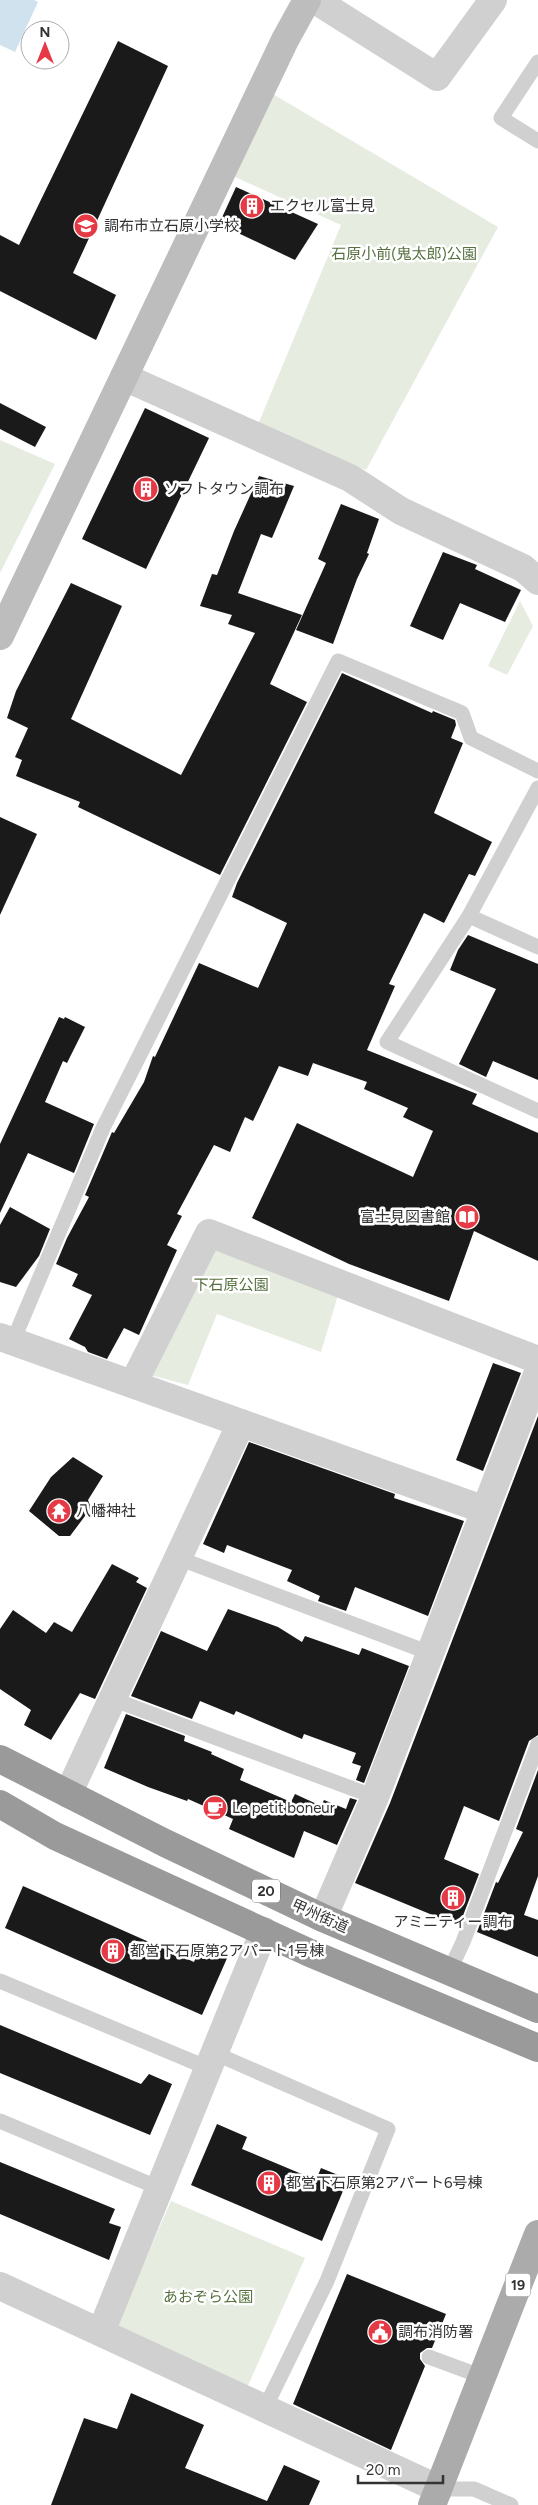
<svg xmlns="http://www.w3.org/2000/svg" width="538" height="2505" font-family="Figtree,'Noto Sans JP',sans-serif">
  <rect width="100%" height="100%" fill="#fff"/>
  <!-- green -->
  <g fill="#e6ecdf">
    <path d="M266,90L498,227L366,470L257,427L341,225L235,177Z"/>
    <path d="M0,440L55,464L0,573Z"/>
    <path d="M520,601L533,626L507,675L488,666Z"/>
    <path d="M215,1242L338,1295L321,1352L217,1314L188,1385L146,1374Z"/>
    <path d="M171,2201L305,2258L241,2401L109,2342Z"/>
  </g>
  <!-- water -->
  <path fill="#cfe2ee" d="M0,0H34L38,2L15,52L0,45Z"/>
  <!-- building -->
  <g fill="#1a1a1a">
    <path d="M118,41L168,66L73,273L116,295L96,340L0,291V235L19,245Z"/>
    <path d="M236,187L318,224L295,260L219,224Z"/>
    <path d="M0,403L46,427L35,447L0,429Z"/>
    <path d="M145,408L209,438L146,569L82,539Z"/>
    <path d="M259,476L294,486L272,538L261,534L238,593L302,615L270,684L307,702L220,875L78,807L80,802L16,776L22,760L15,757L28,728L7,718L16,691L71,583L122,606L71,719L181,775L255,633L228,624L232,615L200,606L212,574L217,575L234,531Z"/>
    <path d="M341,504L379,519L367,553L369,554L357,579L333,644L296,630L326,563L318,559Z"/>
    <path d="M443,552L477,565L475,569L521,590L505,622L460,603L443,640L410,626Z"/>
    <path d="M342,673L432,713L433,711L455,720L456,725L451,738L463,743L434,813L492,842L475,876L469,874L444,923L424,913L389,984L395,986L367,1050L477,1094L472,1104L538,1133V1261L474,1231L449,1301L349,1264L252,1218L297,1123L413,1177L433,1131L403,1117L408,1108L364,1089L367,1082L313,1063L308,1076L279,1066L253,1121L245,1117L230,1152L214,1145L177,1214L182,1216L167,1245L177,1250L139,1335L124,1328L107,1359L88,1352L85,1347L69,1339L92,1295L72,1286L78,1274L56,1264L67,1238L89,1197L85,1195L112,1132L114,1133L144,1082L153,1056L155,1057L199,963L258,988L287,923L232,897L237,883Z"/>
    <path d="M0,817L37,834L0,915Z"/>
    <path d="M468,935L538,964V1080L493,1061L486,1077L459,1064L496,989L450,970L458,950Z"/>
    <path d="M59,1017L64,1019L65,1017L85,1027L67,1063L63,1061L45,1102L94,1124L74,1173L28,1153L0,1213V1144Z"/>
    <path d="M10,1207L50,1229L39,1256L16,1287L0,1282V1225Z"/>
    <path d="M493,1363L521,1373L483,1471L456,1460Z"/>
    <path d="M538,1416V1735L529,1741L499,1821L464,1806L444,1859L479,1874L459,1926L355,1883L390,1803Z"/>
    <path d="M249,1442L395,1494L394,1498L464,1521L428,1616L355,1587L346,1611L318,1601L320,1596L287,1581L292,1570L227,1545L224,1553L203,1544Z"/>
    <path d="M73,1457L103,1476L88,1500L91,1508L70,1536H59L29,1511L51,1477Z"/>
    <path d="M112,1564L139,1578L136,1582L147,1588L95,1699L80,1693L51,1740L24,1725L31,1710L0,1689V1629L13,1610L46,1633L54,1622L72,1632Z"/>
    <path d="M228,1609L278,1627L302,1642L305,1636L359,1655L362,1648L409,1666L364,1783L356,1780L361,1766L352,1763L356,1753L304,1734L302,1739L236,1711L234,1715L200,1701L192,1719L131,1696L161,1631L207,1651Z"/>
    <path d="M126,1714L185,1736L184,1741L212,1752L211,1754L244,1769L240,1780L291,1802L295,1794L321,1806L324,1800L346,1809L350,1798L357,1800L337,1845L304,1831L294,1858L229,1829L233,1819L188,1799L187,1801L148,1787L104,1768Z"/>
    <path d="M538,1770V1876L524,1915L538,1920V1957L477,1932L496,1882L498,1883L523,1832L516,1829Z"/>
    <path d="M23,1886L194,1962L201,1945L228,1956L202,2015L5,1928Z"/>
    <path d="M0,2025L141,2084L149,2074L172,2084L150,2135L0,2073Z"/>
    <path d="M217,2124L247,2137L242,2149L316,2180L321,2168L348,2179L322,2241L191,2185Z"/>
    <path d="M0,2162L115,2209L109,2223L121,2227L109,2260L0,2214Z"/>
    <path d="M347,2274L446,2314L432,2348H427L420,2353V2359L425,2366L391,2450L293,2404Z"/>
    <path d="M131,2393L204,2425L185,2468L267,2501L284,2465L320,2481L309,2505H51L84,2418L117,2429Z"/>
  </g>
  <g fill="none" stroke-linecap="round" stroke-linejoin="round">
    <!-- lane -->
    <g stroke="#d0d0d0" stroke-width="15">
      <path d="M538,62L501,118L538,141"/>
      <path d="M538,788L469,916L387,1042L538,1111"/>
      <path d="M469,916L538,947"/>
      <path d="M13,1341L103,1128L338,661L462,713L471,738L538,771"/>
      <path d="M178,1558L430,1653"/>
      <path d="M112,1699L375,1797"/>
      <path d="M449,1972L463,1942L538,1744"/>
      <path d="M0,1981L208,2068"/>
      <path d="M214,2053L388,2129L327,2281L265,2408"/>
      <path d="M0,2121L159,2188"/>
      <path d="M429,2357L483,2377"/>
      <path d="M439,2489H474L511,2505"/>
    </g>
    <!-- street -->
    <g stroke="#d0d0d0" stroke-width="28">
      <path d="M315,0L437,77L493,0"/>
      <path d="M124,377L350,478L401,511L523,568L538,581"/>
      <path d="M0,1337L485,1510"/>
      <path d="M133,1384L209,1233L538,1360"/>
      <path d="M68,1794L241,1423"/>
      <path d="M323,1918L375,1797L538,1372"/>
      <path d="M0,2286L439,2489"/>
      <path d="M101,2332L264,1931"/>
    </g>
    <!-- secondary -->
    <path stroke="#bdbdbd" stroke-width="28" d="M0,636L285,40L307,0"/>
    <!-- primary -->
    <path stroke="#ababab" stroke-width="28" d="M432,2505L538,2234"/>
    <!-- highway -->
    <g stroke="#9a9a9a" stroke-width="28">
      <path d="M0,1759L165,1843L323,1918L538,2009"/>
      <path d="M0,1804L55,1836L310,1953L538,2048"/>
    </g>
  </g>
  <!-- icons -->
  <defs>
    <symbol id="building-disc" viewBox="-11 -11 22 22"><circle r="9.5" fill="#e63946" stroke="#fff"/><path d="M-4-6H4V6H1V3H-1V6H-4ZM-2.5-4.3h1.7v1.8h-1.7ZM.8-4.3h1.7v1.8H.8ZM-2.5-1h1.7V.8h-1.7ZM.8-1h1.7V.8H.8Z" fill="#fff"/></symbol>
    <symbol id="school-disc" viewBox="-11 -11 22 22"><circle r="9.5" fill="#e63946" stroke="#fff"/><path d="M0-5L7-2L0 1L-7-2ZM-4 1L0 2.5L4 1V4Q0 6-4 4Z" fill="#fff"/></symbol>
    <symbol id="library-disc" viewBox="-11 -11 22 22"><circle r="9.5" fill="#e63946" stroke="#fff"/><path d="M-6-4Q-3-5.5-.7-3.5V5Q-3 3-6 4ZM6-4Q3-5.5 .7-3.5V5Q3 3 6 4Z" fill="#fff"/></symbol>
    <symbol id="temple-disc" viewBox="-11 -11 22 22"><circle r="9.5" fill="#e63946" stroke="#fff"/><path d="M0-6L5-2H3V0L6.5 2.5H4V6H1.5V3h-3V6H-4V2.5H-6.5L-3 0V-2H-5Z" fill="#fff"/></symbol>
    <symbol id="cafe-disc" viewBox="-11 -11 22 22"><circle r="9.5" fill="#e63946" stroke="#fff"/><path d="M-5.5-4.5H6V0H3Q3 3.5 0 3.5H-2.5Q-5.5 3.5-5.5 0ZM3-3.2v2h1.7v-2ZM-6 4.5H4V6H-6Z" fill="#fff"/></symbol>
    <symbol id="civic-disc" viewBox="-11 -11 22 22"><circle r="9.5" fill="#e63946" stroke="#fff"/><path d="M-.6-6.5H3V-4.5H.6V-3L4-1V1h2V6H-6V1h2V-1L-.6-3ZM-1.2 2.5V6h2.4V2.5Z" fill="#fff"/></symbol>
  </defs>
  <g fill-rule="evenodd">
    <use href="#building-disc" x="238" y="192" width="28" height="28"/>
    <use href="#school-disc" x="72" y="212" width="28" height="28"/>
    <use href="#building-disc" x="132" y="475" width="28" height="28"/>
    <use href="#library-disc" x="453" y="1203" width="28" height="28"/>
    <use href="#temple-disc" x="45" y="1497" width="28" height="28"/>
    <use href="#cafe-disc" x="201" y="1794" width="28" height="28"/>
    <use href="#building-disc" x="439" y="1884" width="28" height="28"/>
    <use href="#building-disc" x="99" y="1937" width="28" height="28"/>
    <use href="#building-disc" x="255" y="2169" width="28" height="28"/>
    <use href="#civic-disc" x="366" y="2318" width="28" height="28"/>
  </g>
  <g text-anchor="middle" stroke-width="5" stroke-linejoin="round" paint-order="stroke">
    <!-- shield labels -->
    <g fill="#fff" stroke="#707070" stroke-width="1">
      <rect x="252" y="1879.5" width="28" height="23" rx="4"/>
      <rect x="505.5" y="2273.5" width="25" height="23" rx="4"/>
    </g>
    <g font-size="14" font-weight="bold" fill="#333">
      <text x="266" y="1896">20</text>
      <text x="518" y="2290">19</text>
    </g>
    <!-- poi labels -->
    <g font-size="15" fill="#333" stroke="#fff" text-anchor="start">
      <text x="270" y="211">エクセル富士見</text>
      <text x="104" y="231">調布市立石原小学校</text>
      <text x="164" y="494">ソフトタウン調布</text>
      <text x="450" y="1222" text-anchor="end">富士見図書館</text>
      <text x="76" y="1516">八幡神社</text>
      <text x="232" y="1813">Le petit boneur</text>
      <text x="453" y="1927" text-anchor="middle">アミニティー調布</text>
      <text x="130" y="1956">都営下石原第2アパート1号棟</text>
      <text x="286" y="2188">都営下石原第2アパート6号棟</text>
      <text x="398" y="2337">調布消防署</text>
    </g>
    <!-- park labels -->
    <g font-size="15" fill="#56703f" stroke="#fff">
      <text x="404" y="259">石原小前(鬼太郎)公園</text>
      <text x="231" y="1290">下石原公園</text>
      <text x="208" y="2302">あおぞら公園</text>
    </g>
    <!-- street labels -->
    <g font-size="15" fill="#333" stroke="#fff">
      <text transform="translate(320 1916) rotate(24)" y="5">甲州街道</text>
    </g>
  </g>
  <!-- north arrow -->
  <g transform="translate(45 45)"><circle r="24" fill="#ffffff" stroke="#adadad"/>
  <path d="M0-4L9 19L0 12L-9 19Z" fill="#e63946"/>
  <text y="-8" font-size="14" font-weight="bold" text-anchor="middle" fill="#333333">N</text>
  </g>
  <!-- scale -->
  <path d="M358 2475v8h85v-8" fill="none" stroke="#333333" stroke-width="2.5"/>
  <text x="366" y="2475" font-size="15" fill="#333333" stroke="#ffffff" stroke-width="4" paint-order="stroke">20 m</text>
</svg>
